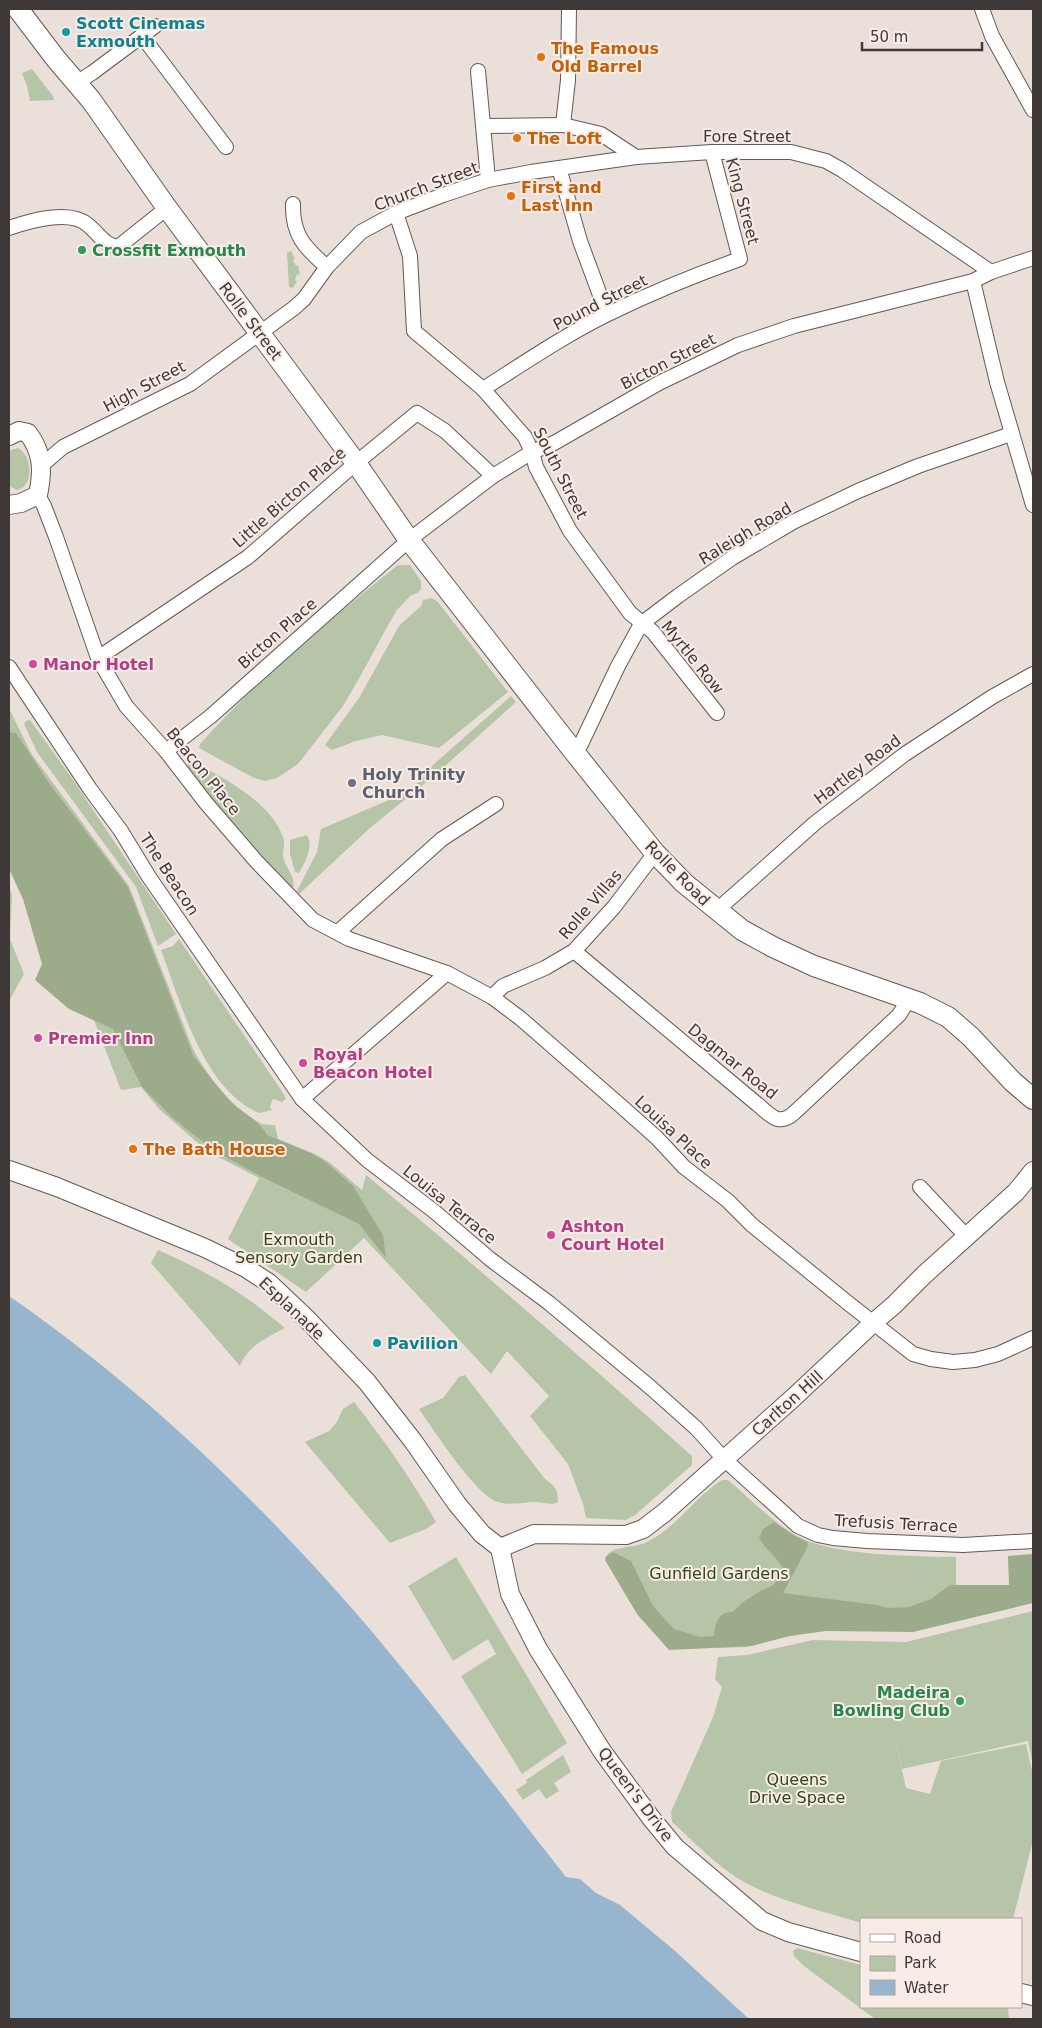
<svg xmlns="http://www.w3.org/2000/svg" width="1042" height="2028" font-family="'DejaVu Sans',sans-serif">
  <rect width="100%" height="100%" fill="#ebdfda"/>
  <!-- green -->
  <g fill="#b6c5a8">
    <path d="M32,69L53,96L54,100L30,101L27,86L22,73Z"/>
    <path d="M291,251L295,259L293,260L296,266L298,265L300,275L297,274L295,280L297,281L293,288L289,287L287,253Z"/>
    <path d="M18,448C32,455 35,486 17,490L9,486V453L11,450Z"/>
    <path d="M398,565H410L421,581V589L418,593L411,595L397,610L387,627L361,675L343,706L298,764L277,778L265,781L254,778L199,748L200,744C259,678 329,620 398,565Z"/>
    <path d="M431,598L437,601L508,692L439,748L382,735L356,741L332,750L325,745L359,698L399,626L421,606L423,600Z"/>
    <path d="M511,696L516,702L435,775L370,828L299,894L297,891L317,852L321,829L396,797L410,789L420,781L434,764Z"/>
    <path d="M9,708L31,753L129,886L193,1049C208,1077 232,1108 260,1123C265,1125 271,1125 275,1125L278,1139L315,1154L329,1162L362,1190L366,1175C477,1267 585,1360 692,1456V1465L635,1515L626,1520L586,1518L583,1504L568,1464L530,1416L549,1396L507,1351L491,1374L364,1238L306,1292L228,1239L259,1178L207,1151L159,1109L141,1087L121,1090L9,800Z"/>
    <path d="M30,720L71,777L176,934L158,946L136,887L37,752L24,724L26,721Z"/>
    <path d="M191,760C223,778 270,801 283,837C286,844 282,850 283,856C285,868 296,876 293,888L290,887L228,822L187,767Z"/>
    <path d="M307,835C314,847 305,862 299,873L295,872L290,854V840Z"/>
    <path d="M9,887L12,895L10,939L24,974L9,1001Z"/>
    <path d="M179,939L283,1093L286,1099L282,1102L274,1099L272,1100L270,1107L272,1110L259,1113C203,1089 181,1003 161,950L173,946Z"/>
    <path d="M158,1250C208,1272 243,1292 285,1328C267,1338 248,1345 240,1366L151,1263Z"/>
    <path d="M465,1375L545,1479C555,1486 558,1489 558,1502C551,1506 544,1502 536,1502C524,1502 510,1506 498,1502C475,1495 434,1430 419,1409L443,1398L459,1377Z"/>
    <path d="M354,1402C384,1440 412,1480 436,1522L426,1529L390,1543L305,1442L329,1431L337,1422L343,1409Z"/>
    <path d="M722,1480H728L734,1485C754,1503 774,1523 797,1536C832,1556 914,1556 956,1557V1585L945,1596L913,1611L765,1626L748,1647L669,1649L638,1615L605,1558C613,1544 633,1549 647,1542C676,1528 695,1497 722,1480Z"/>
    <path d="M456,1557L567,1743L522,1774L461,1676L496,1654L488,1639L453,1661L408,1586Z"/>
    <path d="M1033,1611V1766L1028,1741L902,1769L892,1726L906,1788L930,1794L941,1761L1026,1744L1033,1775V1840L1013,1919H861V1923C820,1910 776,1901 739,1879C715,1864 693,1841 672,1822L671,1812L713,1717L722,1687L715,1679L718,1657L747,1655L813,1640L906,1642Z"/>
    <path d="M563,1755L571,1772L554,1783L559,1791L546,1799L539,1789L523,1800L516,1790L527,1783L526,1780Z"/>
    <path d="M797,1948L861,1965V2007H1008L1009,2019H875L804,1966L794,1956L793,1951Z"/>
  </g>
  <!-- forest -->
  <g fill="#9cac8b">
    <path d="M9,732L16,733L49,783L128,887L193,1055C205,1071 217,1086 230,1101C243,1114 259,1119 267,1135L311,1153L326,1162L353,1186L383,1235L386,1258L359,1224L262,1177L213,1150L174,1119L142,1087L113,1029L69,1009L35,980L42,964L23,899L9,869Z"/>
    <path d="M774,1522L795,1536L807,1542L808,1546L783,1593L877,1605L888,1608L909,1607L931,1599L950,1585H1009L1008,1556L1033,1554V1603L913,1632L826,1631L790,1636L752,1646L669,1650L637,1614L605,1560L607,1556L613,1552L631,1561L653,1606L674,1629L700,1637L714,1636C715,1624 718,1611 733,1612L743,1602L762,1590L772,1586L780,1577L783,1568C775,1555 765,1549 759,1538L763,1529Z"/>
  </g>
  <!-- water -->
  <path fill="#98b5d0" d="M9,1296C138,1385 253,1495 356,1613C429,1698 497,1789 566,1877L580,1879L596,1893L620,1905L674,1950L749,2019H9Z"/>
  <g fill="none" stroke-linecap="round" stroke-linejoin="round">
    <defs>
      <g id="minor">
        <path d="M569,9L568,80L563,125L601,134L636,157"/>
        <path d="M982,9L992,36L1033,110"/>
        <path d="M142,36L226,147"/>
        <path d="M478,71L488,180"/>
        <path d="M76,83L92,73L155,26"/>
        <path d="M484,126L563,125"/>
        <path d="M559,168L580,241L607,314"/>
        <path d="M293,204C292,235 305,248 327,267"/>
        <path d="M396,213L410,256L414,331L483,389L525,437L532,452L536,467L570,531L630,613L653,632L717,713"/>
        <path d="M9,228C29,221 70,209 88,225C99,234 104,245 118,247L167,208"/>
        <path d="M973,281L997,382L1033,505"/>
        <path d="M483,389C524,363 565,335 608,314C651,293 695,275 740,259L712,152"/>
        <path d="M42,465L63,447L190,384L294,308L304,299L327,267L361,232L396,213L443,195L488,180L531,172L636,157L712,152H791L826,161L842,170L991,272"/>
        <path d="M38,495L44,506L56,537L98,658L126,706L166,751L206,803L256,861L313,920L349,939L447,973L492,997L520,1018L621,1106L657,1138L684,1167L728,1201L752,1225L848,1303L913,1354L931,1359L953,1362L975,1360L998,1354L1033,1338"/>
        <path d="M98,658L248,557L356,463L417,413L445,431L493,476"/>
        <path d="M9,667L90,789L121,831L149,877L302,1099L367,1160L435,1212L490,1259L549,1303L650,1387L696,1428L724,1459L798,1526L818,1535L833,1538L867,1541L963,1545L1033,1541"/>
        <path d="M166,751L211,716L409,540L493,476L532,452L554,443L659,383L738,345L794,326L973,281L991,272L1033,258"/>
        <path d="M575,753L581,744L618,666L641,624L678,596L732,558L793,522L858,491L918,466L1011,434"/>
        <path d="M716,911L815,823L905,754L992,697L1033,674"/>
        <path d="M338,932L442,839L496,804"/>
        <path d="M574,951L757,1104C771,1115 778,1127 794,1113L899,1015L909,999"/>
        <path d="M492,997L503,986L545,968L574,951L614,907L655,853"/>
        <path d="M302,1099L447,973"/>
        <path d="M920,1187L966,1236"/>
      </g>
      <g id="tertiary">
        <path d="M9,436L19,431L28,433C43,453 43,471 38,495L21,503L9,505"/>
        <path d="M9,1170L57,1187L205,1248L246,1268L269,1283L305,1317L367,1382L413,1441L457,1504L482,1534L500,1548"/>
        <path d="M500,1548L534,1534L626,1535L643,1529L664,1513L793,1398L873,1323L894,1305L925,1274L1016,1192L1033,1171"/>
        <path d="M500,1548L510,1594L538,1649L602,1751L651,1818L675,1847L762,1921L788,1932L861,1952"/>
        <path d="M1021,1993L1033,1996"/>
      </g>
      <path id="secondary" d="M18,9L56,59L91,100L167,208L356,463L409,540L575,753L655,853L684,883L742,930L773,947L814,966L920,1003L948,1017L971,1037L1013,1082L1033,1099"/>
    </defs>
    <!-- minor casing -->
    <use href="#minor" stroke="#645955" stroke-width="16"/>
    <!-- tertiary casing -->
    <use href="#tertiary" stroke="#645955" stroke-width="20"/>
    <!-- secondary casing -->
    <use href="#secondary" stroke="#645955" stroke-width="22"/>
    <!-- minor -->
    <use href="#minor" stroke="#fff" stroke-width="14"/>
    <!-- tertiary -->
    <use href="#tertiary" stroke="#fff" stroke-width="18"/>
    <!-- secondary -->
    <use href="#secondary" stroke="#fff" stroke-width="20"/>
  </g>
  <!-- markers -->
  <g fill="#0f9aa8" stroke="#f9ece7" stroke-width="2">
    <circle cx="66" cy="32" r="5"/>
    <circle cx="377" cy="1343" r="5"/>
  </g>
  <g fill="#e8710a" stroke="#f9ece7" stroke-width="2">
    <circle cx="541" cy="57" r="5"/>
    <circle cx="517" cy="138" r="5"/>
    <circle cx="511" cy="196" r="5"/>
    <circle cx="133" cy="1149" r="5"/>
  </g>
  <g fill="#2e9e5b" stroke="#f9ece7" stroke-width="2">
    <circle cx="82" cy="250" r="5"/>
    <circle cx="960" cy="1701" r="5"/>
  </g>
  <g fill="#d1479c" stroke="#f9ece7" stroke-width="2">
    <circle cx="33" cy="664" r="5"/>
    <circle cx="38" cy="1038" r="5"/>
    <circle cx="303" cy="1063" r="5"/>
    <circle cx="551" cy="1235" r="5"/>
  </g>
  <circle fill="#6b7280" stroke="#f9ece7" stroke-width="2" cx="352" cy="783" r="5"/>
  <g text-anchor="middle" stroke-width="4" stroke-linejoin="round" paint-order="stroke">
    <!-- culture labels -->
    <g font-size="16" font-weight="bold" fill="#0d838f" stroke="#f9ece7" text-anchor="start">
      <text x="76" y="29">Scott Cinemas<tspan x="76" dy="18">Exmouth</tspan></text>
      <text x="387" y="1349">Pavilion</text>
    </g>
    <!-- food labels -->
    <g font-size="16" font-weight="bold" fill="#c56008" stroke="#f9ece7" text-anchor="start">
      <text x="551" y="54">The Famous<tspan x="551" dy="18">Old Barrel</tspan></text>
      <text x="527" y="144">The Loft</text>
      <text x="521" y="193">First and<tspan x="521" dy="18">Last Inn</tspan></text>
      <text x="143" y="1155">The Bath House</text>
    </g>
    <!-- street labels -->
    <g font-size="16" fill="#3e3937" stroke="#f9ece7">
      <text x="747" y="142">Fore Street</text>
      <text transform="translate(426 186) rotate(-21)" y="6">Church Street</text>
      <text transform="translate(743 201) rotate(75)" y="6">King Street</text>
      <text transform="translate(600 302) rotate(-27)" y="6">Pound Street</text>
      <text transform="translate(251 321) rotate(53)" y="6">Rolle Street</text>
      <text transform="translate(668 361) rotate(-27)" y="6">Bicton Street</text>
      <text transform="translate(144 386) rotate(-28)" y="6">High Street</text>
      <text transform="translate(561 473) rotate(63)" y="6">South Street</text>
      <text transform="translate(289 497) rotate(-41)" y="6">Little Bicton Place</text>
      <text transform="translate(745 533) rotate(-31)" y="6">Raleigh Road</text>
      <text transform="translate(277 633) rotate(-41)" y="6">Bicton Place</text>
      <text transform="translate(693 657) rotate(51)" y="6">Myrtle Row</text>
      <text transform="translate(857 769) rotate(-37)" y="6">Hartley Road</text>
      <text transform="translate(204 771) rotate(51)" y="6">Beacon Place</text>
      <text transform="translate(678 873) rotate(45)" y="6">Rolle Road</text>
      <text transform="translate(170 874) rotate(57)" y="6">The Beacon</text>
      <text transform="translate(590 904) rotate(-49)" y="6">Rolle Villas</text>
      <text transform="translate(733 1061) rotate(39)" y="6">Dagmar Road</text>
      <text transform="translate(674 1132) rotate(43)" y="6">Louisa Place</text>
      <text transform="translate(450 1204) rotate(39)" y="6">Louisa Terrace</text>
      <text transform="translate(292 1308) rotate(43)" y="6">Esplanade</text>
      <text transform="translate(787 1403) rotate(-42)" y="6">Carlton Hill</text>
      <text transform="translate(896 1523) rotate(3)" y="6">Trefusis Terrace</text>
      <text transform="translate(636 1794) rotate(53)" y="6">Queen's Drive</text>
    </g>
    <!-- leisure labels -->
    <g font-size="16" font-weight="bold" fill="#27864d" stroke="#f9ece7" text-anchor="start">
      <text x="92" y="256">Crossfit Exmouth</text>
      <text x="950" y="1698" text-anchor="end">Madeira<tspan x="950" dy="18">Bowling Club</tspan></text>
    </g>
    <!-- hotel labels -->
    <g font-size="16" font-weight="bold" fill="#b23c85" stroke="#f9ece7" text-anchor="start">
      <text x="43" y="670">Manor Hotel</text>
      <text x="48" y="1044">Premier Inn</text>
      <text x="313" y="1060">Royal<tspan x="313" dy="18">Beacon Hotel</tspan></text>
      <text x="561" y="1232">Ashton<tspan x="561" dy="18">Court Hotel</tspan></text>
    </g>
    <!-- worship labels -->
    <g font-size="16" font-weight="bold" fill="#5b616d" stroke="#f9ece7" text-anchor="start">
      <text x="362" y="780">Holy Trinity<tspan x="362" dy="18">Church</tspan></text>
    </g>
    <!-- park labels -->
    <g font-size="16" fill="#324714" stroke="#f9ece7">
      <text x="299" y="1245">Exmouth<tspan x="299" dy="18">Sensory Garden</tspan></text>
      <text x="719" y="1579">Gunfield Gardens</text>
      <text x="797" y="1785">Queens<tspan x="797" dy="18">Drive Space</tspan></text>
    </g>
  </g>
  <!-- border -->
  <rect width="1042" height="2028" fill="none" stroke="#3e3937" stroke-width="20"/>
  <!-- legend -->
  <rect x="860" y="1918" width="162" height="90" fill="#f9ece7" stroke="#aea4a1"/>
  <rect x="870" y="1934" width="25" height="8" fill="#ffffff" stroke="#aea4a1"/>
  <text x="904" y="1943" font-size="15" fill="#3e3937">Road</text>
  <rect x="870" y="1956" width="25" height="15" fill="#b6c5a8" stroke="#aea4a1"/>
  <text x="904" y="1968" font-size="15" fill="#3e3937">Park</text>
  <rect x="870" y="1980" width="25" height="15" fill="#98b5d0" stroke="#aea4a1"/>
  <text x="904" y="1993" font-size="15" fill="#3e3937">Water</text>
  <!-- scale -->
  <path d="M862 42v8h120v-8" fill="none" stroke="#3e3937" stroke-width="2.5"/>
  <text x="870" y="42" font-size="15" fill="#3e3937" stroke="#f9ece7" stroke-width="4" paint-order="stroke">50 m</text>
</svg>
